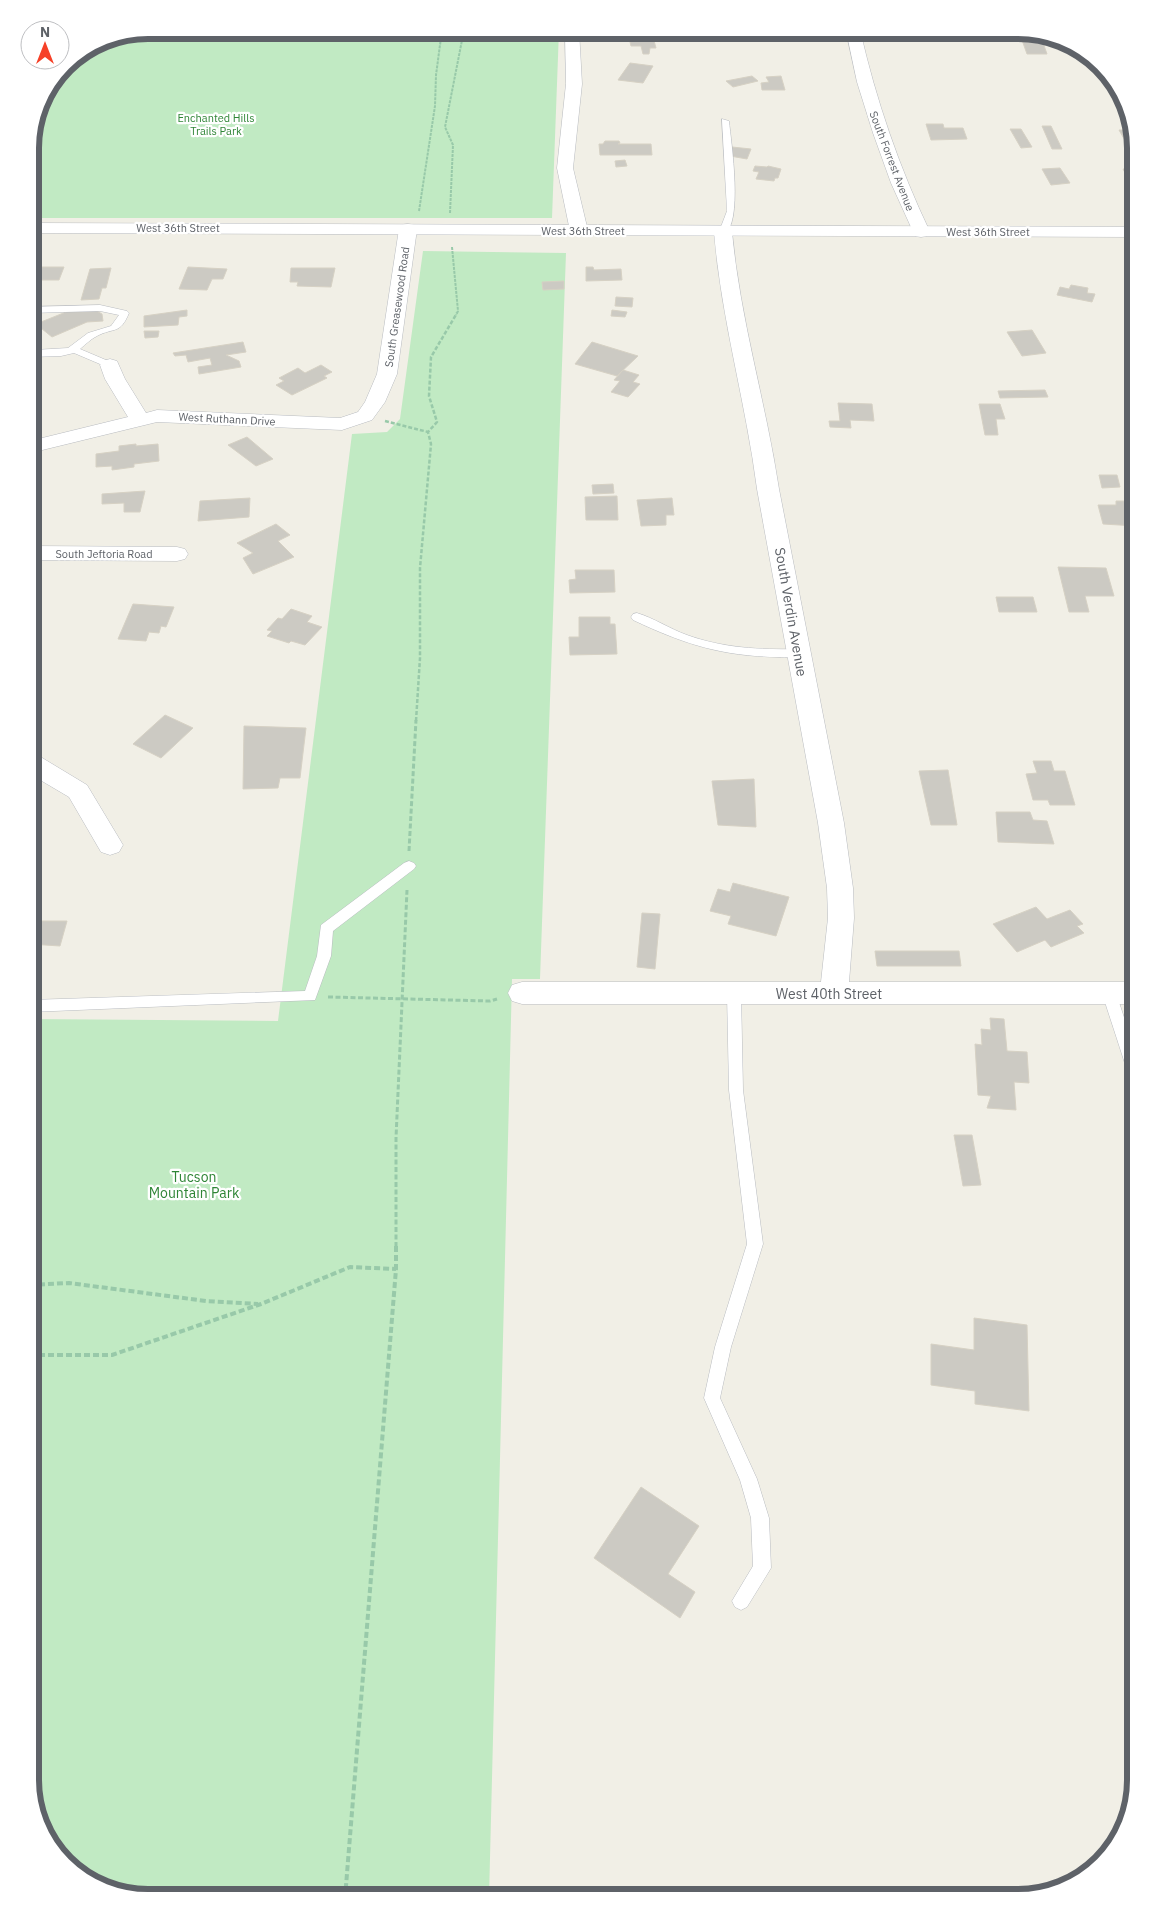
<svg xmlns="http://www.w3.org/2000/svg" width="1166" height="1928" font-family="'IBM Plex Sans',sans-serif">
  <rect width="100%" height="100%" fill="#f1efe6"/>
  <!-- green -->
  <g fill="#c1eac3">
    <path d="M148,30H559L552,218H30V140L39,102L65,64L103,39Z"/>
    <path d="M423,251L566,253L540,979H512L489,1898H140L83,1878L42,1833L30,1780V1019L278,1021L352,434L387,432L400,419Z"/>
  </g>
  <!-- building -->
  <g fill="#cccac3" stroke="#d6d1c4">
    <path d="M653,37L656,48H650L649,54H643L641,46H631L629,38Z"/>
    <path d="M1022,40H1042L1047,54H1027Z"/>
    <path d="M630,63L653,66L643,83L618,80Z"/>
    <path d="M752,76L758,81L733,87L726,81Z"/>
    <path d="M781,76L785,90H762L761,83L769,82L766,77Z"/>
    <path d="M926,124H943L944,128H963L967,139L931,140Z"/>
    <path d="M1042,126H1051L1062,149H1052Z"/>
    <path d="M1010,129H1021L1032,147L1021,148Z"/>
    <path d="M1119,130H1130L1133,135L1136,151H1131Z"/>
    <path d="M605,141H619L620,143L618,144H651L652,155H600L599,144H603Z"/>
    <path d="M732,147L751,149L747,159L730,156Z"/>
    <path d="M625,160L627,166L616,167L615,161Z"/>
    <path d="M755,166L767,167L768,166L781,169L778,178H775L774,181L756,179L759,172L753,171Z"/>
    <path d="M1060,168L1070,183L1051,185L1042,169Z"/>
    <path d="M1123,169H1136V189H1134Z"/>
    <path d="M31,267H64L59,280H30Z"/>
    <path d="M188,267L227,269L223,279H212L207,290L179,289Z"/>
    <path d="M586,267H593L594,270L621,269L622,280L586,281Z"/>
    <path d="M111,268L106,288H102L99,299L81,300L90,269Z"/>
    <path d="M291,268H335L331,287L297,286L298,282H290Z"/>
    <path d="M564,281V289L543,290L542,282Z"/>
    <path d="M1071,285L1088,288L1087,293L1095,294L1092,302L1057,295L1060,287L1069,289Z"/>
    <path d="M616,297L633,298L632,307L615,306Z"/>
    <path d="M71,310H95L102,314L103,321L87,322L52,337L36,324Z"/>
    <path d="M187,310V316L179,317L178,325L144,327V316Z"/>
    <path d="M612,310L627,312L625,317L611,316Z"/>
    <path d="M1032,330L1046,353L1022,356L1007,332Z"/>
    <path d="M144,331H159L158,337L145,338Z"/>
    <path d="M243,342L246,352L226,355L239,361L241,367L199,374L198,367L212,365L210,358L188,362L186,355L175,356L173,353Z"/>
    <path d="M592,342L638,356L617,376L575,364Z"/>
    <path d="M321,365L332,372L324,376L327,378L292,395L276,385L284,381L279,378L298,368L305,373Z"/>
    <path d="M623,370L639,375L633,382L640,384L628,397L611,392L620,381L614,380Z"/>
    <path d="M1045,390L1048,397L1000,398L998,391Z"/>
    <path d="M838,403L872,404L874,421L850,420L851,428L830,427L829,421H840Z"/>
    <path d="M979,404H1000L1005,419H996L998,435H985Z"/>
    <path d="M247,437L273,459L256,466L228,445Z"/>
    <path d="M136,444V446L158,444L159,461L134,464V467L112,470V466L96,467V454L119,451V446Z"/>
    <path d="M1099,475H1117L1120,487L1102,488Z"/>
    <path d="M613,484L614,493L593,494L592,485Z"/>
    <path d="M145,491L140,512H124V503L102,504V494Z"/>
    <path d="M617,496L618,520H586L585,497Z"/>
    <path d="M250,498L249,517L198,521L200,501Z"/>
    <path d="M672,498L674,515H666V525L641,526L637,500Z"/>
    <path d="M1116,501H1136V526L1103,524L1098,505H1116Z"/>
    <path d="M276,524L290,535L278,541L294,557L253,574L243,558L253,553L237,543Z"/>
    <path d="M1058,567L1106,568L1114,596H1085L1089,612H1069Z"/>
    <path d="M575,570H614L615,592L570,593L569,580L576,579Z"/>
    <path d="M996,597H1033L1037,612H999Z"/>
    <path d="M133,604L174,607L166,627L161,626L159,633L149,632L146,641L118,639Z"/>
    <path d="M291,609L312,616L307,622L322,627L305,645L291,641L289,643L267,636L272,631L267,630L278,618L282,619Z"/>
    <path d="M579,617H610V624H615L617,654L570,655L569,637H579Z"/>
    <path d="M165,715L193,728L161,758L133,744Z"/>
    <path d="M244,726L306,728L300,778H280L278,788L243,789Z"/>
    <path d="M1033,761H1051L1054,771H1065L1075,805H1050L1048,800H1033L1026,774L1037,773Z"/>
    <path d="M948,770L957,825H931L919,771Z"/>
    <path d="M754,779L756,827L718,825L712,781Z"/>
    <path d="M996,812H1030L1033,820L1047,821L1054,844L998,842Z"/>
    <path d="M733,883L789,897L776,936L728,924L731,916L710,911L718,889L730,892Z"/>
    <path d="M1036,907L1047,919L1070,910L1083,924L1077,926L1084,933L1051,947L1045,940L1017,952L993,924Z"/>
    <path d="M642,913L660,914L655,969L637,967Z"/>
    <path d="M30,921H67L60,946L30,944Z"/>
    <path d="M875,951H959L961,966H877Z"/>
    <path d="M990,1018L1004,1019L1007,1051L1027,1052L1029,1083L1014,1082L1016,1110L987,1108L991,1096L978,1095L975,1044L982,1045L981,1029L991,1030Z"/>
    <path d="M954,1135H972L981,1185L963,1186Z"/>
    <path d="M974,1318L1027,1325L1029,1411L975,1404V1391L931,1385V1344L974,1350Z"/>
    <path d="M641,1487L699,1526L668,1574L695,1592L680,1618L594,1558Z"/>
  </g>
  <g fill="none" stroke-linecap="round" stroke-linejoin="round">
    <defs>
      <g id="service">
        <path d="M722,119L729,121C731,141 744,226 723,235L719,232L727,211Z"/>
        <path d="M100,305L127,311L129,313C120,335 114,327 97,336C91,339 86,344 80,349L113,363V367H107L74,353L61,356L30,357V351L34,350L68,348L88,333L111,326L119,315L100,311L30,313V307Z"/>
        <path d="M637,613C654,618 670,629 687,635C723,648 760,650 798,649L804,653C799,659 786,657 778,657C721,656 684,644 633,620L631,617L633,614Z"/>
        <path d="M409,861L414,863L416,866L414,869L333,931L331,956L315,1000L30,1012V1000L305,991L317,956L321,925L404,863Z"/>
        <path d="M734,987L739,989L741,993L743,1090L763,1244L731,1347L720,1398L757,1479L769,1518L771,1568L747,1607L741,1610L735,1607L732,1601L753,1566L751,1518L740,1480L704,1398L715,1347L747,1244L729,1090L727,993L729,989Z"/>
        <path d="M1109,987L1114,989L1116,993L1136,1054V1082L1131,1080L1129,1076L1102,993L1104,989Z"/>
      </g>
      <g id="minor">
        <path d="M565,30H579L582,84L573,168L588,231L585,235L579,236L573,235L570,231L557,168L566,84Z"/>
        <path d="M846,30H860C876,100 899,167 930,232L927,236L921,237L915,236L891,183L873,133L857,82Z"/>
        <path d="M408,224L414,225L417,229L397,374L385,402L372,420L342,430L157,422L30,453V441L128,417L105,379L100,365L103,361L110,359L117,361L125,379L146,413L157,410L340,418L358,412L365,402L377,374L399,229L402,225Z"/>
        <path d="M723,227L729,228L732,232C740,319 766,403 779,489L844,823L853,888L854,918L849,982H1136V1004H522L512,1001L508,993L512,985L522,982H821L828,918L827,888L818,823L757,489C746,403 721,319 714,232L717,228Z"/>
        <path d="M30,546L177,547L185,549L188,554L185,559L177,561L30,560Z"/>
        <path d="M30,753L39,756L87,785L123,845L119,852L110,855L101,852L69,797L30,774Z"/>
      </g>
      <path id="tertiary" d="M30,223L1136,227V237L30,233Z"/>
    </defs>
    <!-- service casing -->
    <use href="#service" stroke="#b9bcc1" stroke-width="1"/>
    <!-- minor casing -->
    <use href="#minor" stroke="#b9bcc1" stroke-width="1"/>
    <!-- tertiary casing -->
    <use href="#tertiary" stroke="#b9bcc1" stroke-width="1"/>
    <!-- path-far3 -->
    <g stroke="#98c9a9" stroke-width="2" stroke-dasharray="3 1" stroke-linecap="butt">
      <path d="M419,211L435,106L436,75L442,30"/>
      <path d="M450,213L453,145L445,127L464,30"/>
      <path d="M452,247L458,311L456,315"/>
    </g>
    <!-- path-far2 -->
    <g stroke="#98c9a9" stroke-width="2.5" stroke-dasharray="4 2" stroke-linecap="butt">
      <path d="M385,421L428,432"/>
      <path d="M416,721L420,658V568L431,444L428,432L437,422L429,396L431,357L457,313"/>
    </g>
    <!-- path-far1 -->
    <g stroke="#98c9a9" stroke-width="3" stroke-dasharray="5 2.5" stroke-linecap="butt">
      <path d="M409,851L416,720"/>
      <path d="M328,997L490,1001L497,999"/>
      <path d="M396,1247V1138L407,890"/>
    </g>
    <!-- path -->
    <g stroke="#98c9a9" stroke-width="4" stroke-dasharray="6 3" stroke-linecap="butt">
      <path d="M30,1285L69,1283L206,1301L258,1304"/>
      <path d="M30,1355H112L261,1304L350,1267L396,1269"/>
      <path d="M345,1898L396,1269V1246"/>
    </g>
    <!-- service -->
    <use href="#service" fill="#fff" fill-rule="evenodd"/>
    <!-- minor -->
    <use href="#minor" fill="#fff" fill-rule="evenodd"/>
    <!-- tertiary -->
    <use href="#tertiary" fill="#fff" fill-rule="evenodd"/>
  </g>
  <g text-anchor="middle" stroke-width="4.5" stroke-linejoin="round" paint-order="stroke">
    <!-- far-park labels -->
    <g font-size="11" fill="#2f8536" stroke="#fff">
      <text x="216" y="122">Enchanted Hills<tspan x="216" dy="13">Trails Park</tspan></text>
    </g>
    <!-- far-street labels -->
    <g font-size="11" fill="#5e6268" stroke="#fff">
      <text transform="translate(892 161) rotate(69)" y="4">South Forrest Avenue</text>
      <text x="178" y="232">West 36th Street</text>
      <text x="583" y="235">West 36th Street</text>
      <text x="988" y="236">West 36th Street</text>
      <text transform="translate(397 307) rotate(-82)" y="4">South Greasewood Road</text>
      <text transform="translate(227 419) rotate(3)" y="4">West Ruthann Drive</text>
      <text x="104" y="558">South Jeftoria Road</text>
    </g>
    <!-- street labels -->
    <g font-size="14" fill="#5e6268" stroke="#fff">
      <text transform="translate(791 612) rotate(80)" y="5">South Verdin Avenue</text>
      <text x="829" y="999">West 40th Street</text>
    </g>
    <!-- park labels -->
    <g font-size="14" fill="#2f8536" stroke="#fff">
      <text x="194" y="1182">Tucson<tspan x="194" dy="16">Mountain Park</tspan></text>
    </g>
  </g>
  <!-- crop -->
  <path d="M0 0H1166V1928H0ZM148 39H1018A109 109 0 0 1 1127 148V1780A109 109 0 0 1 1018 1889H148A109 109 0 0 1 39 1780V148A109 109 0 0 1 148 39Z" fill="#fff" fill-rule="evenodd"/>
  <path fill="none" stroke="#5e6268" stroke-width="6" d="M148 39H1018A109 109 0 0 1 1127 148V1780A109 109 0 0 1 1018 1889H148A109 109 0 0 1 39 1780V148A109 109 0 0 1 148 39Z"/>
  <!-- north arrow -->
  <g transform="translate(45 45)"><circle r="24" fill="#ffffff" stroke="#bfc0c3"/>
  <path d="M0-4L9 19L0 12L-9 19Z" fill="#f64027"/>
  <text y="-8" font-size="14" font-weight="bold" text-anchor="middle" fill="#5e6268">N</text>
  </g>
</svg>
